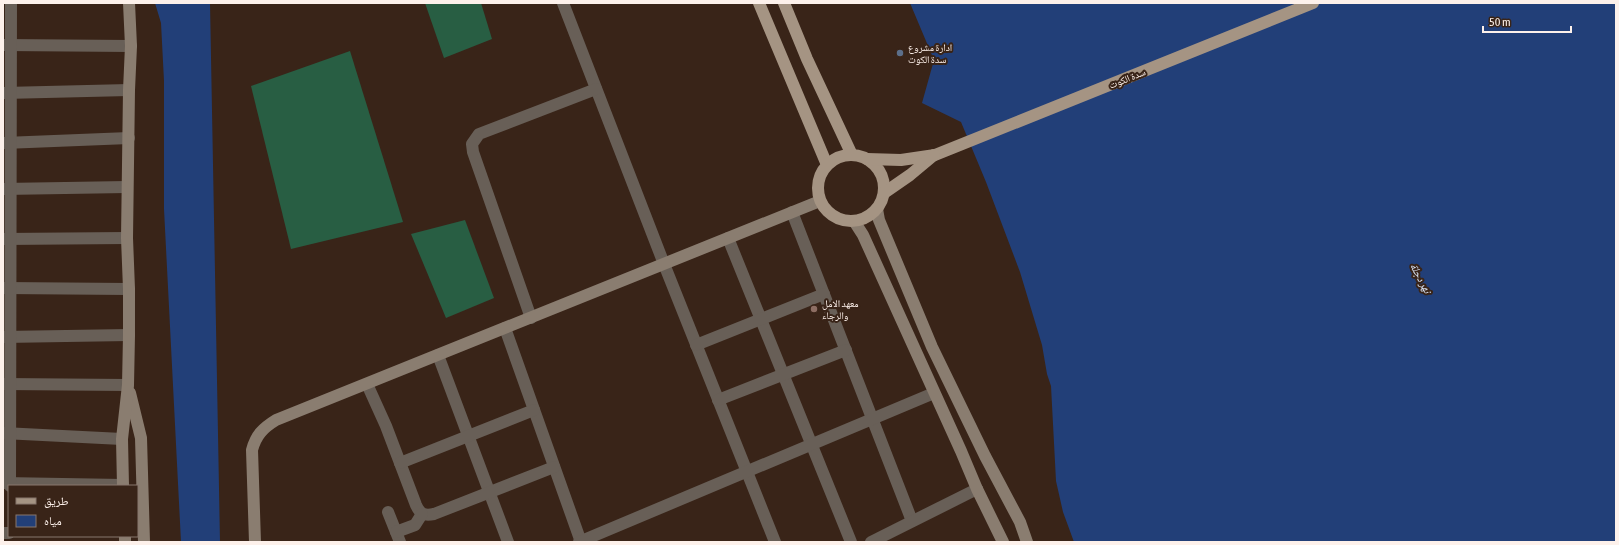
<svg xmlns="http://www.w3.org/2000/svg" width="1619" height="545" font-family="'Asap Condensed','Noto Naskh Arabic',sans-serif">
  <rect width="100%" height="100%" fill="#392418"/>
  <!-- grass -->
  <g fill="#285e43">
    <path d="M425,3H481L492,39L444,58Z"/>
    <path d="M350,51L403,222L291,249L251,86Z"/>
    <path d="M465,220L494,298L446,318L411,234Z"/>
  </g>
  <!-- water -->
  <g fill="#223f78">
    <path d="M155,3H210L220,542H181L164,209V81L161,23Z"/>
    <path d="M910,3H1616V542H1074L1063,512L1056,481L1051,386L1047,374L1042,345L1020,272L986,182L961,122L922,103L934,60Z"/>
  </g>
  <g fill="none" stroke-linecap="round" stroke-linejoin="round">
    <!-- street -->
    <g stroke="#685f57" stroke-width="12">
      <path d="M563,3L664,264L775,542"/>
      <path d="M4,45L131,46"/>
      <path d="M4,93L129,90"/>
      <path d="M4,143L129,138"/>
      <path d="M3,189L127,187"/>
      <path d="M792,212L912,521"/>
      <path d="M728,238L851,542"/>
      <path d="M3,239L127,238"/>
      <path d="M3,288L129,289"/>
      <path d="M531,318L473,152L472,144L479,134L596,89"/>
      <path d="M505,328L581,542"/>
      <path d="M3,337L129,335"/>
      <path d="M696,345L824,294"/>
      <path d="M438,355L508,542"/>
      <path d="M3,384L128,385"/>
      <path d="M367,384L386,426L416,505C420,514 424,516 434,514L554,467"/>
      <path d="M718,400L846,350"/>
      <path d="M3,433L122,439"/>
      <path d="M400,463L534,410"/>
      <path d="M3,483L123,485"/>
      <path d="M10,486L11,3"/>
      <path d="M388,512L400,542"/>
      <path d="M396,532L415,525L422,514"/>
      <path d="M3,533H9"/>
      <path d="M579,542L934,393"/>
      <path d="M871,542L977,489"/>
    </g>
    <!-- secondary -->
    <g stroke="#8a7d70" stroke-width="12">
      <path d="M877,209L879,220L932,347L985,456L1020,522L1027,542"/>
      <path d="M854,221L863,235L961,451L977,489L1003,542"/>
      <path d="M130,393L141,438L144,542"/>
      <path d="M123,486L122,439L128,385L129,335V289L127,238L129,90L131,46L129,3"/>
      <path d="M125,542V536"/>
      <path d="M255,542L252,450C256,435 263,428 276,420L820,201"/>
    </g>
    <!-- primary -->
    <g stroke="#a59483" stroke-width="12">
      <path d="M759,3L827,165"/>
      <path d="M784,3L807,59L852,155"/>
      <circle cx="851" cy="188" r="33"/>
      <path d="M867,159L901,160L935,155L1313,3"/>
      <path d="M884,193L910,175L934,155"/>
    </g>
  </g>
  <!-- markers -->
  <circle fill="#5c6f8a" stroke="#392418" stroke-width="1.5" cx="900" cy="53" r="4"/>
  <circle fill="#8d6e63" stroke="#392418" stroke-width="1.5" cx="814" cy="309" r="4"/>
  <g text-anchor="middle" stroke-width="4" stroke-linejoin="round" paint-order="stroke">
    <!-- poi labels -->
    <g font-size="10" fill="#fdf1eb" stroke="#392418" text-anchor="start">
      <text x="908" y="51">ادارة مشروع<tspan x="908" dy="12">سدة الكوت</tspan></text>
      <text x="822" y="307">معهد الامل<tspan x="822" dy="12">والرجاء</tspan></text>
    </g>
    <!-- street labels -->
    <g font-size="10" fill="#fdf1eb" stroke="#392418">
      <text transform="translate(1127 78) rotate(-22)" y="4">سدة الكوت</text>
    </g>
    <!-- water labels -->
    <g font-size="11" font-style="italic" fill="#dbe5f6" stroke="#392418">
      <text transform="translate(1421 278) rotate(62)" y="4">نهر دجلة</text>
    </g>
  </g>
  <!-- border -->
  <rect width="1619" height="545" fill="none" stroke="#fdf1eb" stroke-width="8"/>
  <!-- legend -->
  <rect x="8" y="485" width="130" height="52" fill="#392418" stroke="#87766c"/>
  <rect x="16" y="498" width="20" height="6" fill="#a59483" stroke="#87766c"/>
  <text x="44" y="505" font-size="12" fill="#fdf1eb">طريق</text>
  <rect x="16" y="515" width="20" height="12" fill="#223f78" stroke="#87766c"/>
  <text x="44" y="525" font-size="12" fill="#fdf1eb">مياه</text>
  <!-- scale -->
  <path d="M1483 26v6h88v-6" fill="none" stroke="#fdf1eb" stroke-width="2"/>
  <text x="1489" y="26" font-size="12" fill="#fdf1eb" stroke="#392418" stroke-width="3" paint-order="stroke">50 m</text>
</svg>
